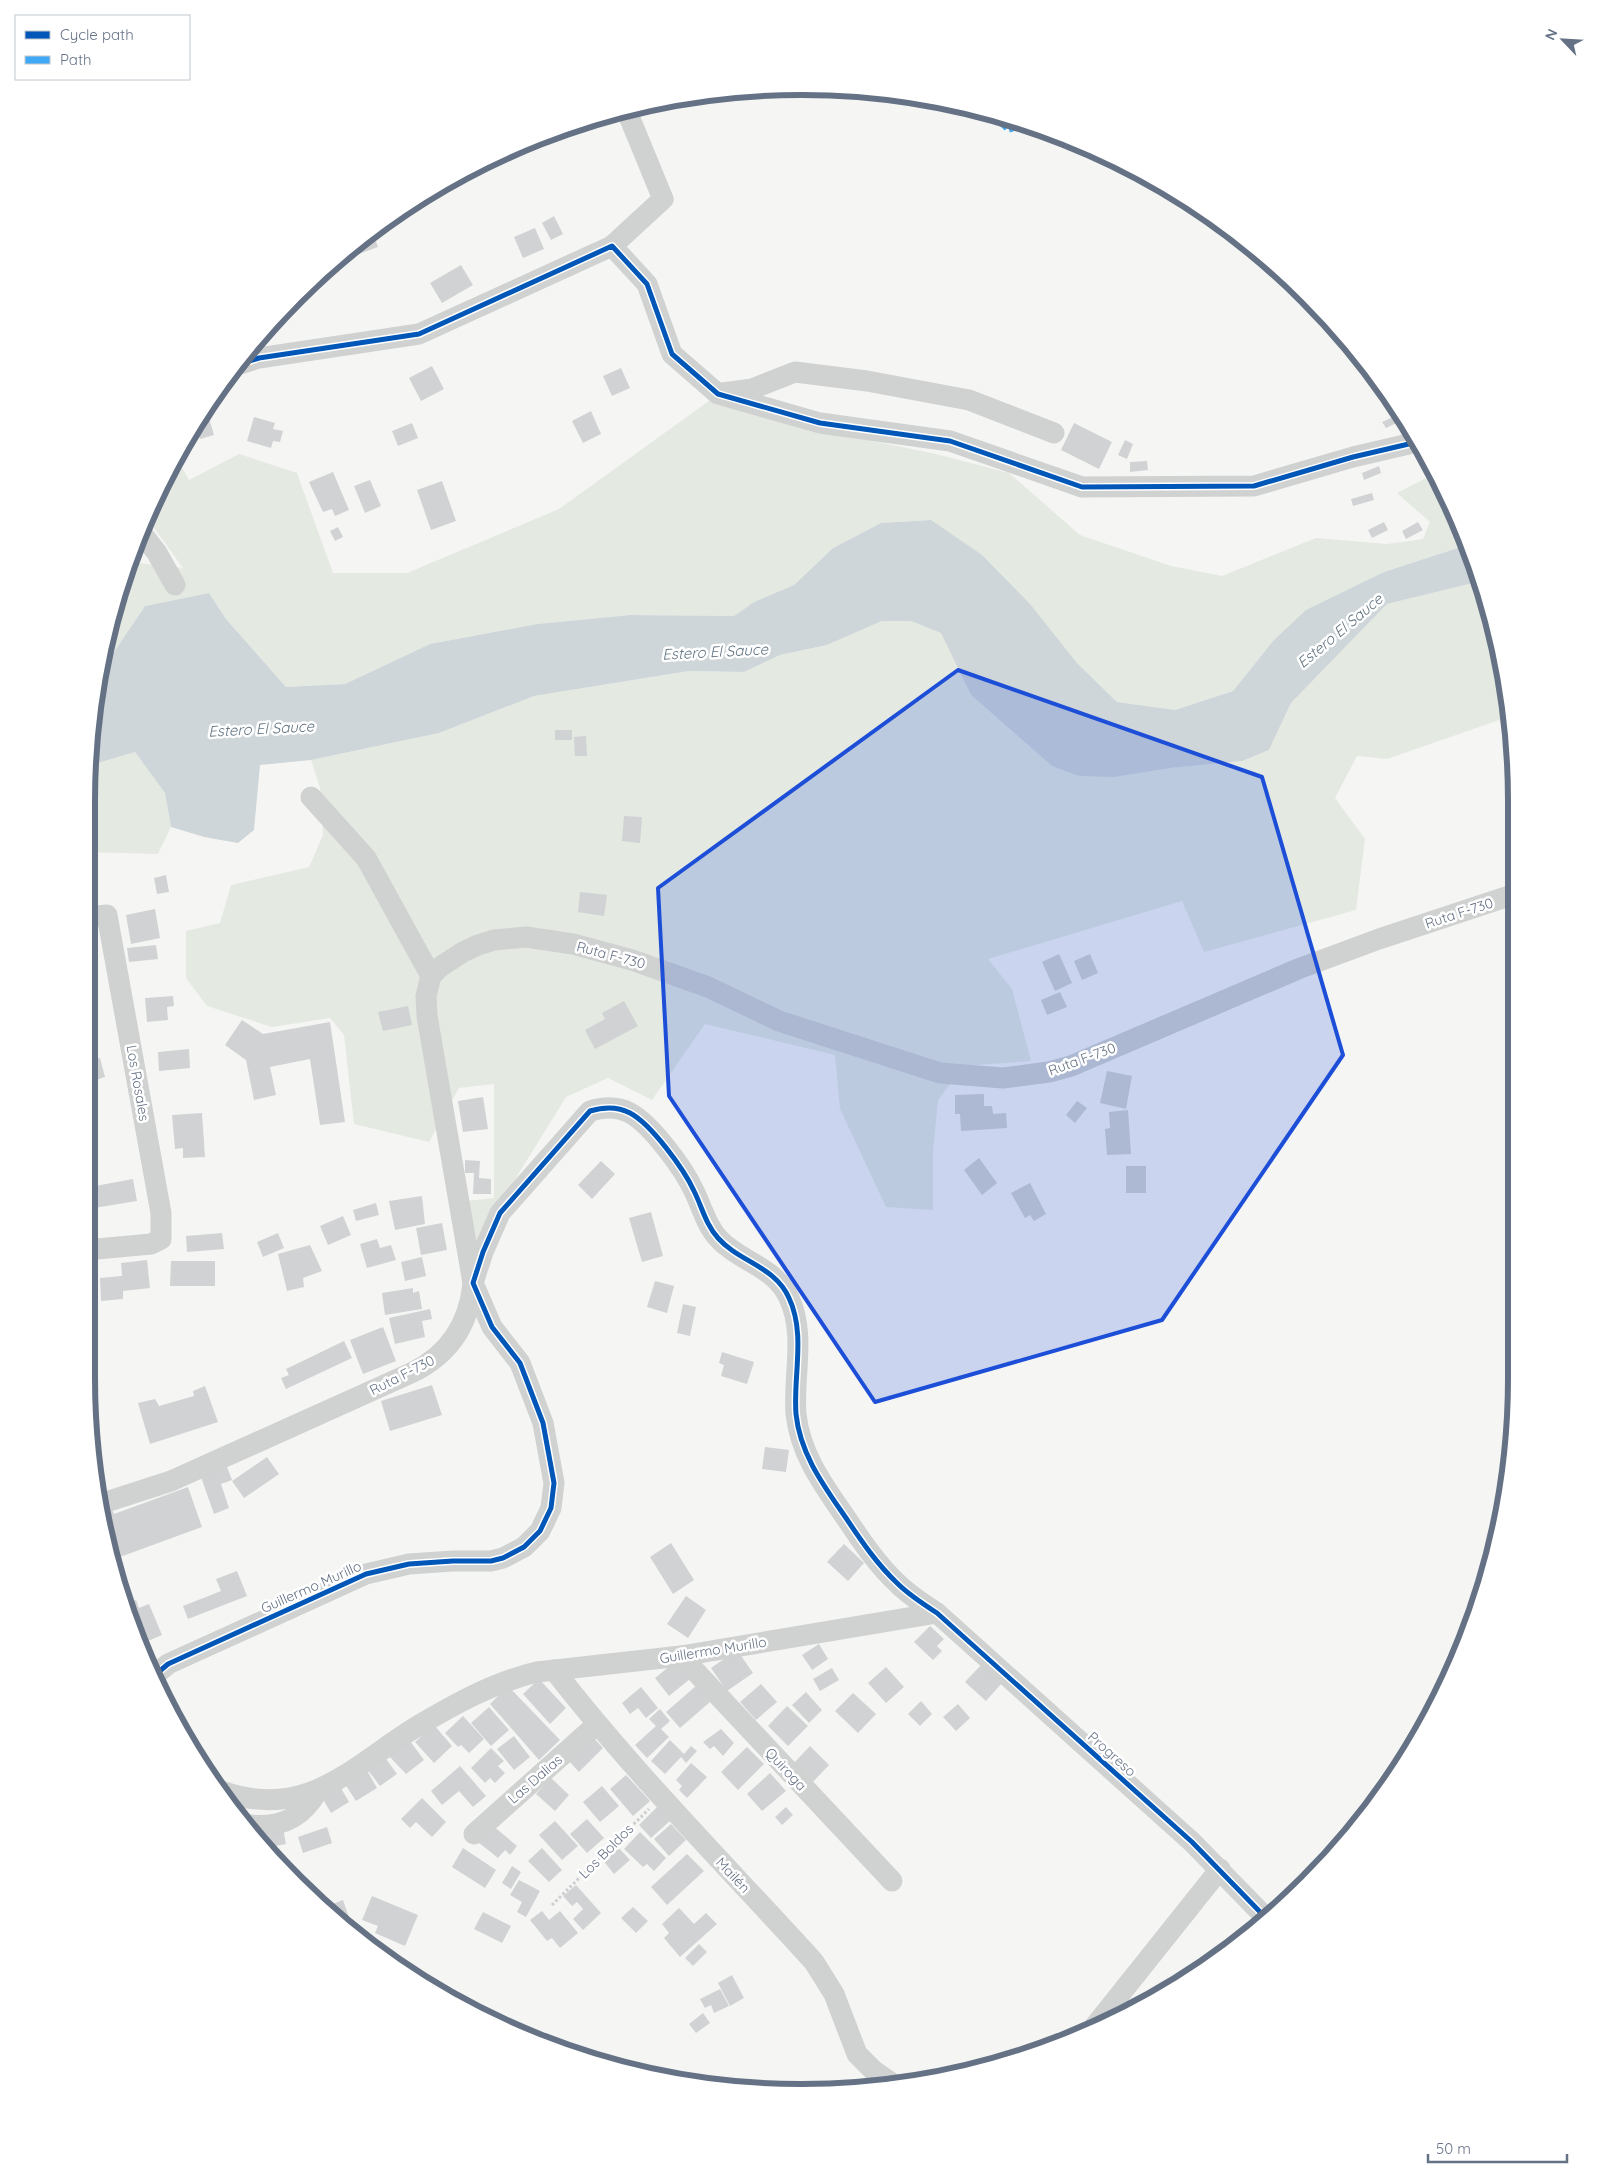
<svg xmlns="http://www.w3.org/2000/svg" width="1603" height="2179" font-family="Quicksand,sans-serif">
  <rect width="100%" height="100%" fill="#f5f6f4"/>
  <!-- green -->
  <g fill="#e4e9e2">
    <path d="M713,398L829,432L936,454L1009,473L1080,535L1171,566L1222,576L1316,538L1387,544L1423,539L1430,522L1397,493L1432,475L1462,528L1467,545L1384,572L1273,641L1233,691L1175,710L1117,702L1077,663L1031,605L930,520L881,523L833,548L794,585L754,602L734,616L630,615L537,624L430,644L345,684L286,687L226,619L209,593L145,606L114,652H106L111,617L129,562L183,568L146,517L177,459L189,480L239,454L297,473L333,573H407L559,509Z"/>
    <path d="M1477,582L1511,708V716L1387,759L1357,756L1335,798L1365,839L1356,910L1204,952L1182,901L988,959L1012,989L1031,1061L964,1066L938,1100L933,1152V1210L886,1207L840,1109L835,1055L705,1024L652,1100L608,1078L566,1097L472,1249L466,1201L494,1198V1084L459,1088L429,1142L354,1124L344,1035L330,1018L272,1027L207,1006L186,978V931L220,923L231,885L309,867L323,835L320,788L311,760L439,733L534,696L689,671L744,672L780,655L827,645L882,621H911L941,632L971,695L1052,766L1115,777L1169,768L1241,761L1269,750L1291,703L1387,604Z"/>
    <path d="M135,752L165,793L171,827L158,854L86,852V801L91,765Z"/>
  </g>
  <!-- water -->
  <path fill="#cfd6d9" d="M931,520L982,555L1031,605L1077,663L1117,702L1175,710L1233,691L1273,641L1306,610L1384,572L1467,545L1477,582L1387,604L1291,703L1269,750L1242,761L1170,768L1115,777L1079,776L1052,766L971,695L941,633L911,621H882L827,645L780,655L744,672L689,671L534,696L439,733L311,760L260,765L254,830L238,843L204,837L171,827L165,793L135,752L91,765L106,652H114L145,606L209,593L226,619L286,687L345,684L430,644L537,624L630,615L734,616L754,602L794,585L833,548L881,523Z"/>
  <!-- building -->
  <g fill="#d1d2d3">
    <path d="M801,89L817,90L811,97Z"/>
    <path d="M824,90L840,91L833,98Z"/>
    <path d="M554,216L563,234L551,240L542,223Z"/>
    <path d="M535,228L544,249L523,258L514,237Z"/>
    <path d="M372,230L378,247L348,258L346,253Z"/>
    <path d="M461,265L473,285L442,303L430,283Z"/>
    <path d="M432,366L444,389L421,401L409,378Z"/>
    <path d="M621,368L630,388L612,396L603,376Z"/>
    <path d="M207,411L214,435L200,439L196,425L202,412Z"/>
    <path d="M591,411L601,434L583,443L572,421Z"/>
    <path d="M1397,415L1401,421L1386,428L1382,422Z"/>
    <path d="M254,417L275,423L273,429L283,431L280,442L273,441L271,448L247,441Z"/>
    <path d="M412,423L418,438L398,446L392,431Z"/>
    <path d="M1074,423L1112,442L1099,469L1061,450Z"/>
    <path d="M1125,440L1133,444L1127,459L1118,455Z"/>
    <path d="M1147,461L1148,470L1130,472V462Z"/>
    <path d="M1379,466L1381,473L1364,480L1362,473Z"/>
    <path d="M333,472L349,510L335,516L332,509L323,512L309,482Z"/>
    <path d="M370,480L381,506L365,513L354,486Z"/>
    <path d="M442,481L456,521L431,530L417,490Z"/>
    <path d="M1372,493L1374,500L1353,506L1351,499Z"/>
    <path d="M1384,522L1388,530L1372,538L1368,530Z"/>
    <path d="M1418,522L1423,530L1406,539L1402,531Z"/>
    <path d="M338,527L343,537L335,541L330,531Z"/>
    <rect x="555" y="730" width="17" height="10"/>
    <path d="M586,736L587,756H575L574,737Z"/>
    <path d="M624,816L642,817L640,843L622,841Z"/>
    <path d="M166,875L169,892L157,894L154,878Z"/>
    <path d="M580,892L607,895L604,916L578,912Z"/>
    <path d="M155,909L160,938L131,944L126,915Z"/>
    <path d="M156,945L158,959L129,962L127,948Z"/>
    <path d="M1059,954L1072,983L1055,991L1042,962Z"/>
    <path d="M1090,954L1098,973L1082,980L1074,961Z"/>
    <path d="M1060,992L1067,1007L1047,1015L1041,1000Z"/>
    <path d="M173,996L174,1006L167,1007L168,1020L147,1022L145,998Z"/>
    <path d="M624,1001L638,1026L595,1049L585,1030L605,1019L602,1013Z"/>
    <path d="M408,1006L412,1025L383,1031L378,1012Z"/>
    <path d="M242,1020L263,1034L330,1022L345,1122L320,1125L310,1059L270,1067L276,1095L254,1100L246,1060L225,1045Z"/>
    <path d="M189,1049L190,1068L159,1071L158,1052Z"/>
    <path d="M100,1058L105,1077L87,1083L86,1062Z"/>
    <path d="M1107,1071L1132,1076L1126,1109L1100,1103Z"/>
    <path d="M984,1094V1106H992L993,1114L1006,1113L1007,1128L961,1131L960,1114H955V1095Z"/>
    <path d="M483,1097L488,1129L463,1132L458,1101Z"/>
    <path d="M1077,1101L1087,1108L1075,1123L1066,1115Z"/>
    <path d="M1128,1110L1131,1154L1107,1155L1105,1129L1110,1128L1109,1112Z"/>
    <path d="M202,1113L205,1157L183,1158V1148L175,1149L172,1115Z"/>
    <path d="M979,1158L997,1183L982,1195L964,1170Z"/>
    <path d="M465,1160L480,1161L479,1178L491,1179V1194H473L474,1173H465Z"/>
    <path d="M601,1161L615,1174L592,1199L578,1185Z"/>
    <rect x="1126" y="1166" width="20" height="27"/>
    <path d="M133,1179L137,1201L94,1208L90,1187Z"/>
    <path d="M1030,1183L1046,1214L1034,1221L1030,1215L1025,1218L1011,1193Z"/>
    <path d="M422,1196L425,1224L395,1230L389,1201Z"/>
    <path d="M376,1203L379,1215L356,1221L353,1210Z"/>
    <path d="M651,1212L663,1256L642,1262L629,1218Z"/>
    <path d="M343,1216L351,1235L328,1245L320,1226Z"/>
    <path d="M442,1223L447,1250L421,1255L416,1228Z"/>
    <path d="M222,1233L224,1249L187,1252L186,1236Z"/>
    <path d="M278,1233L284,1248L263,1257L257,1242Z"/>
    <path d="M377,1239L380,1248L391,1245L396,1260L367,1268L360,1244Z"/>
    <path d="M310,1245L322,1271L303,1278L304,1287L287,1291L278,1254Z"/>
    <path d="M422,1257L426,1276L405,1281L401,1262Z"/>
    <path d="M147,1260L150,1288L123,1291V1299L101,1301L100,1278L122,1276L121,1263Z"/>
    <path d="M171,1261H215V1286H170Z"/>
    <path d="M655,1281L674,1286L667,1313L647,1307Z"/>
    <path d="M413,1288V1293L419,1291L422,1309L385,1315L382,1293Z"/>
    <path d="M683,1304L696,1307L690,1336L677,1333Z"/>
    <path d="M430,1309L432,1319L422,1321L425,1337L395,1344L389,1318Z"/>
    <path d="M383,1327L396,1361L363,1374L350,1340Z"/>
    <path d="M344,1341L352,1358L286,1389L281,1378L289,1375L286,1369Z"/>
    <path d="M722,1352L754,1362L747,1384L721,1376L724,1365L719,1363Z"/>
    <path d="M432,1385L442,1415L390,1431L381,1401Z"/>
    <path d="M205,1386L218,1422L150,1444L138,1403L155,1399L159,1406L194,1396L193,1391Z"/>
    <path d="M765,1447L789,1450L786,1472L762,1469Z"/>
    <path d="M267,1457L279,1474L244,1498L232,1481Z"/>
    <path d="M227,1467L232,1480L221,1484L229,1508L214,1514L201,1477Z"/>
    <path d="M188,1487L202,1527L120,1557L111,1532L107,1534L104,1510L111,1507L114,1514Z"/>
    <path d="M671,1543L694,1580L673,1594L650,1557Z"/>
    <path d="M844,1544L864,1563L848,1581L827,1562Z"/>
    <path d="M237,1571L247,1596L188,1619L183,1606L221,1591L216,1579Z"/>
    <path d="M686,1596L706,1610L688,1638L667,1624Z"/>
    <path d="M136,1600L139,1608L149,1604L162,1635L148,1641L146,1637L137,1641L125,1605Z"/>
    <path d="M930,1626L944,1639L937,1646L942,1651L933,1660L914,1642Z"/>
    <path d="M819,1644L828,1659L812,1670L802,1655Z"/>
    <path d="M737,1650L753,1673L727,1691L711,1668Z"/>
    <path d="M676,1661L690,1679L669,1696L655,1678Z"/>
    <path d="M982,1664L1002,1683L986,1701L965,1682Z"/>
    <path d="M886,1667L904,1687L886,1703L868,1683Z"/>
    <path d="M832,1668L839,1680L820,1691L813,1679Z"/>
    <path d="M539,1679L566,1708L550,1724L523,1694Z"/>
    <path d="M761,1684L777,1702L756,1720L740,1702Z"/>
    <path d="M508,1686L560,1740L539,1760L490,1704Z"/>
    <path d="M696,1686L710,1702L680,1728L666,1712Z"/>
    <path d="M641,1687L658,1708L646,1718L638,1708L630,1714L622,1703Z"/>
    <path d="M806,1692L822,1710L809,1723L792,1705Z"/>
    <path d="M853,1693L876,1714L858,1733L835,1711Z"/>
    <path d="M921,1701L932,1714L920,1726L908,1714Z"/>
    <path d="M958,1704L970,1718L956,1731L943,1717Z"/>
    <path d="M787,1706L808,1726L788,1746L768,1726Z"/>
    <path d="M489,1707L509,1730L491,1746L471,1723Z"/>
    <path d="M660,1709L670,1721L661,1729L669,1737L647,1758L635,1745L656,1726L649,1719Z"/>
    <path d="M463,1716L484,1739L469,1753L461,1745L458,1747L445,1733Z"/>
    <path d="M434,1725L452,1746L434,1763L415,1742Z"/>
    <path d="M721,1729L734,1743L723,1756L714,1746L710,1749L703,1742Z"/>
    <path d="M591,1735L603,1748L579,1772L567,1759Z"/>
    <path d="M514,1736L530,1757L514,1770L497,1749Z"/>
    <path d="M670,1740L684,1754L691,1746L697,1751L686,1763L681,1757L665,1774L651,1761Z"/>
    <path d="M410,1741L424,1760L406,1774L389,1756Z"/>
    <path d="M810,1746L829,1765L811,1784L792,1765Z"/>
    <path d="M747,1747L764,1764L738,1790L721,1772Z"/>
    <path d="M491,1748L504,1761L498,1766L505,1773L495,1783L490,1778L485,1783L471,1768Z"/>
    <path d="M384,1756L397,1774L380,1786L367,1769Z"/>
    <path d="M691,1763L707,1777L687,1798L679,1790L682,1786L676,1780Z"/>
    <path d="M460,1766L486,1796L473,1807L459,1791L442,1805L431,1791Z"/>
    <path d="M365,1767L377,1788L356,1801L343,1781Z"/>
    <path d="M770,1773L786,1791L762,1811L747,1794Z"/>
    <path d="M626,1775L650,1801L633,1816L610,1789Z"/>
    <path d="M551,1778L569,1795L555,1811L536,1794Z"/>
    <path d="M338,1783L349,1802L331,1813L320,1794Z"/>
    <path d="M602,1786L619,1806L600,1822L583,1802Z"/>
    <path d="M422,1798L446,1822L432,1837L416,1822L410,1828L401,1819Z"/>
    <path d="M658,1806L671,1820L651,1838L639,1825Z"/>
    <path d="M786,1807L793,1815L782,1825L775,1817Z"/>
    <path d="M587,1819L604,1838L587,1853L570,1834Z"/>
    <path d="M555,1821L578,1846L562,1860L539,1835Z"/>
    <path d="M671,1824L686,1840L669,1856L654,1839Z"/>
    <path d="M492,1825L517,1846L510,1855L505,1850L498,1858L478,1842Z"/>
    <path d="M327,1827L332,1843L303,1853L298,1837Z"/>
    <path d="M283,1828L286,1844L270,1847L266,1830Z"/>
    <path d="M640,1832L666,1858L654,1871L647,1864L643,1867L624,1849Z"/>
    <path d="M617,1846L630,1860L614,1874L602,1859Z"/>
    <path d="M463,1848L496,1870L485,1888L452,1867Z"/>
    <path d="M542,1848L562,1870L549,1882L528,1861Z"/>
    <path d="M687,1854L704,1871L667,1905L651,1887Z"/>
    <path d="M512,1866L521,1872L511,1889L502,1883Z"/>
    <path d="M519,1880L540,1891L526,1917L517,1912L522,1902L510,1895Z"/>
    <path d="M576,1885L601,1913L583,1930L573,1919L583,1909L577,1902L572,1906L563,1896Z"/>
    <path d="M372,1896L418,1915L405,1946L375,1933L378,1926L362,1920Z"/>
    <path d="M343,1900L352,1926L348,1927L330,1915L324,1907Z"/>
    <path d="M633,1907L648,1921L636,1933L621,1918Z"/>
    <path d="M679,1908L694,1924L706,1913L717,1924L680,1957L664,1938L669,1933L662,1924Z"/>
    <path d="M542,1911L549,1920L560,1911L578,1933L560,1948L552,1938L547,1941L530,1920Z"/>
    <path d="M483,1912L511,1926L502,1943L474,1929Z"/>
    <path d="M699,1944L707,1952L693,1966L685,1958Z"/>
    <path d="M732,1975L744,1998L730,2006L718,1983Z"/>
    <path d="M720,1989L729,2006L714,2013L711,2005L705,2008L700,1999Z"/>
    <path d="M703,2013L710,2023L696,2033L689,2024Z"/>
  </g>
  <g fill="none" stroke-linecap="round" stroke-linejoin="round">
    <!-- path -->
    <path stroke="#cccdce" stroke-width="3" stroke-dasharray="2.5 2.5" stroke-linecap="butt" d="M552,1905L649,1809"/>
    <!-- minor -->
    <g stroke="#d0d1d1" stroke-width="21">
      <path d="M612,246L663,199L626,109"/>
      <path d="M237,365L259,358L419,334L612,246L647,284L672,354L718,394L820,423L950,441L1082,487L1254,486L1353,457L1413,443"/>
      <path d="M723,393L752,389L795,372L867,381L969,400L1054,433"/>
      <path d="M140,531L157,553L175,585"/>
      <path d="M311,797L366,858L431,976"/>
      <path d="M86,1250L151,1244L161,1239V1213L107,915L86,917"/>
      <path d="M103,1503L171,1481L411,1373C449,1355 469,1325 473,1283L427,1016L426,996L431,976L440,967L463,952L478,945L494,940L526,937L573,944L632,960L708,987L779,1021L940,1073L1003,1078L1049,1072L1071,1066L1298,969L1379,939L1512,895"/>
      <path d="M681,1656L892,1881"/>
      <path d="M554,1670C634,1773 726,1865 814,1962L834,1994L857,2054L873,2070L896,2086"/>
      <path d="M154,1676L168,1664L366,1574L409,1564L453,1561H491L503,1558L524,1547L540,1531L551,1508L554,1483L543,1423L520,1363L492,1327L473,1283L483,1252L500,1213L590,1111C603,1107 617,1106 630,1113C651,1124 684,1169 694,1191C702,1207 706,1225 718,1238C739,1262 775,1266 789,1298C806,1334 793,1376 796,1414C800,1454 824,1486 846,1518C862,1542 877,1564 897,1583C909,1595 923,1604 937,1613L1192,1842L1266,1918"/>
      <path d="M221,1791C307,1821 350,1768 416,1727C453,1705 494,1682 537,1672L681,1656L937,1613"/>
      <path d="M251,1825C280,1828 302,1818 317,1792"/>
      <path d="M474,1834L596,1725"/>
      <path d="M1094,2027L1220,1869"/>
    </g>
    <!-- quiet -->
    <path stroke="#3fa9f5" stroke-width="4" stroke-dasharray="8 4" stroke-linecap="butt" d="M992,115L1008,131L1030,124"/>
    <defs>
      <g id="cycleway">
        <path d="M237,365L259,358L419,334L612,246L647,284L672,354L718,394L820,423L950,441L1082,487L1254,486L1353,457L1413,443"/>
        <path d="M154,1676L168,1664L366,1574L409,1564L453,1561H491L503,1558L524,1547L540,1531L551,1508L554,1483L543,1423L520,1363L492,1327L473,1283L483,1252L500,1213L590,1111C603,1107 617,1106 630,1113C651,1124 684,1169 694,1191C702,1207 706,1225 718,1238C739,1262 775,1266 789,1298C806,1334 793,1376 796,1414C800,1454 824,1486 846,1518C862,1542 877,1564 897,1583C909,1595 923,1604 937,1613L1192,1842L1266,1918"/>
      </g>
    </defs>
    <!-- cycleway casing -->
    <use href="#cycleway" stroke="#fff" stroke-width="8"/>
    <!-- cycleway -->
    <use href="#cycleway" stroke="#0057b8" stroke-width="5"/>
  </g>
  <!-- marked area -->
  <path fill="#1d4ed8" fill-opacity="0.2" stroke="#1d4ed8" stroke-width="4" stroke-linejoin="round" d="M958,670L1262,777L1343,1055L1162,1320L875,1402L669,1096L658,888Z"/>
  <g text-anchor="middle" stroke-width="5" stroke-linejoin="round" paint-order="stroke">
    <!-- street labels -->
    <g font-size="14" fill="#657285" stroke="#fff">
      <text transform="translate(1459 913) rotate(-18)" y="5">Ruta F-730</text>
      <text transform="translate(611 955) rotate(15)" y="5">Ruta F-730</text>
      <text transform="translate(1082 1059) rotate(-20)" y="5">Ruta F-730</text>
      <text transform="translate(138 1083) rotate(80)" y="5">Los Rosales</text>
      <text transform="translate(402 1375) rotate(-27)" y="5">Ruta F-730</text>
      <text transform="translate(311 1587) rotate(-24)" y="5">Guillermo Murillo</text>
      <text transform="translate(713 1650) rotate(-9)" y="5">Guillermo Murillo</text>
      <text transform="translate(1112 1754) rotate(42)" y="5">Progreso</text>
      <text transform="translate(786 1769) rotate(47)" y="5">Quiroga</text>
      <text transform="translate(535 1779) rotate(-41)" y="5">Las Dalias</text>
      <text transform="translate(606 1851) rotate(-45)" y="5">Los Boldos</text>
      <text transform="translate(733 1875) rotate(47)" y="5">Mailén</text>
    </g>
    <!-- water labels -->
    <g font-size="15" font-style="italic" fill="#607381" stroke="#fff">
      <text transform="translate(1340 631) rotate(-40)" y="5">Estero El Sauce</text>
      <text transform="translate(715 652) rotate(-3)" y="5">Estero El Sauce</text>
      <text transform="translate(261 729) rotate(-3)" y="5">Estero El Sauce</text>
    </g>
  </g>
  <!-- crop -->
  <path d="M0 0H1603V2179H0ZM801 95H802A706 706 0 0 1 1508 801V1378A706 706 0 0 1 802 2084H801A706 706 0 0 1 95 1378V801A706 706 0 0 1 801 95Z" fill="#fff" fill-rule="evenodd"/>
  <path fill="none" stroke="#657285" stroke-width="6" d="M801 95H802A706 706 0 0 1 1508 801V1378A706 706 0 0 1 802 2084H801A706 706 0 0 1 95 1378V801A706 706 0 0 1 801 95Z"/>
  <!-- legend -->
  <rect x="15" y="15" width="175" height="65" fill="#ffffff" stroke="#c1c7ce"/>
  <rect x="25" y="31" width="25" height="8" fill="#0057b8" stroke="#c1c7ce"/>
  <text x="60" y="40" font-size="15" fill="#657285">Cycle path</text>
  <rect x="25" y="56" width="25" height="8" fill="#3fa9f5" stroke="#c1c7ce"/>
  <text x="60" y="65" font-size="15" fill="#657285">Path</text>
  <!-- north arrow -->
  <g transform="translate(1563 40) rotate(295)" stroke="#ffffff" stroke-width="4" paint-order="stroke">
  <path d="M0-4L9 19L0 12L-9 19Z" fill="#657285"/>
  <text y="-8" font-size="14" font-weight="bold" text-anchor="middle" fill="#657285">N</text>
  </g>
  <!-- scale -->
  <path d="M1428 2154v8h139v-8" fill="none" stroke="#657285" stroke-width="2.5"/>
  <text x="1436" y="2154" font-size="15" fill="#657285" stroke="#ffffff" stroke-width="4" paint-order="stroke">50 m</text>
</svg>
